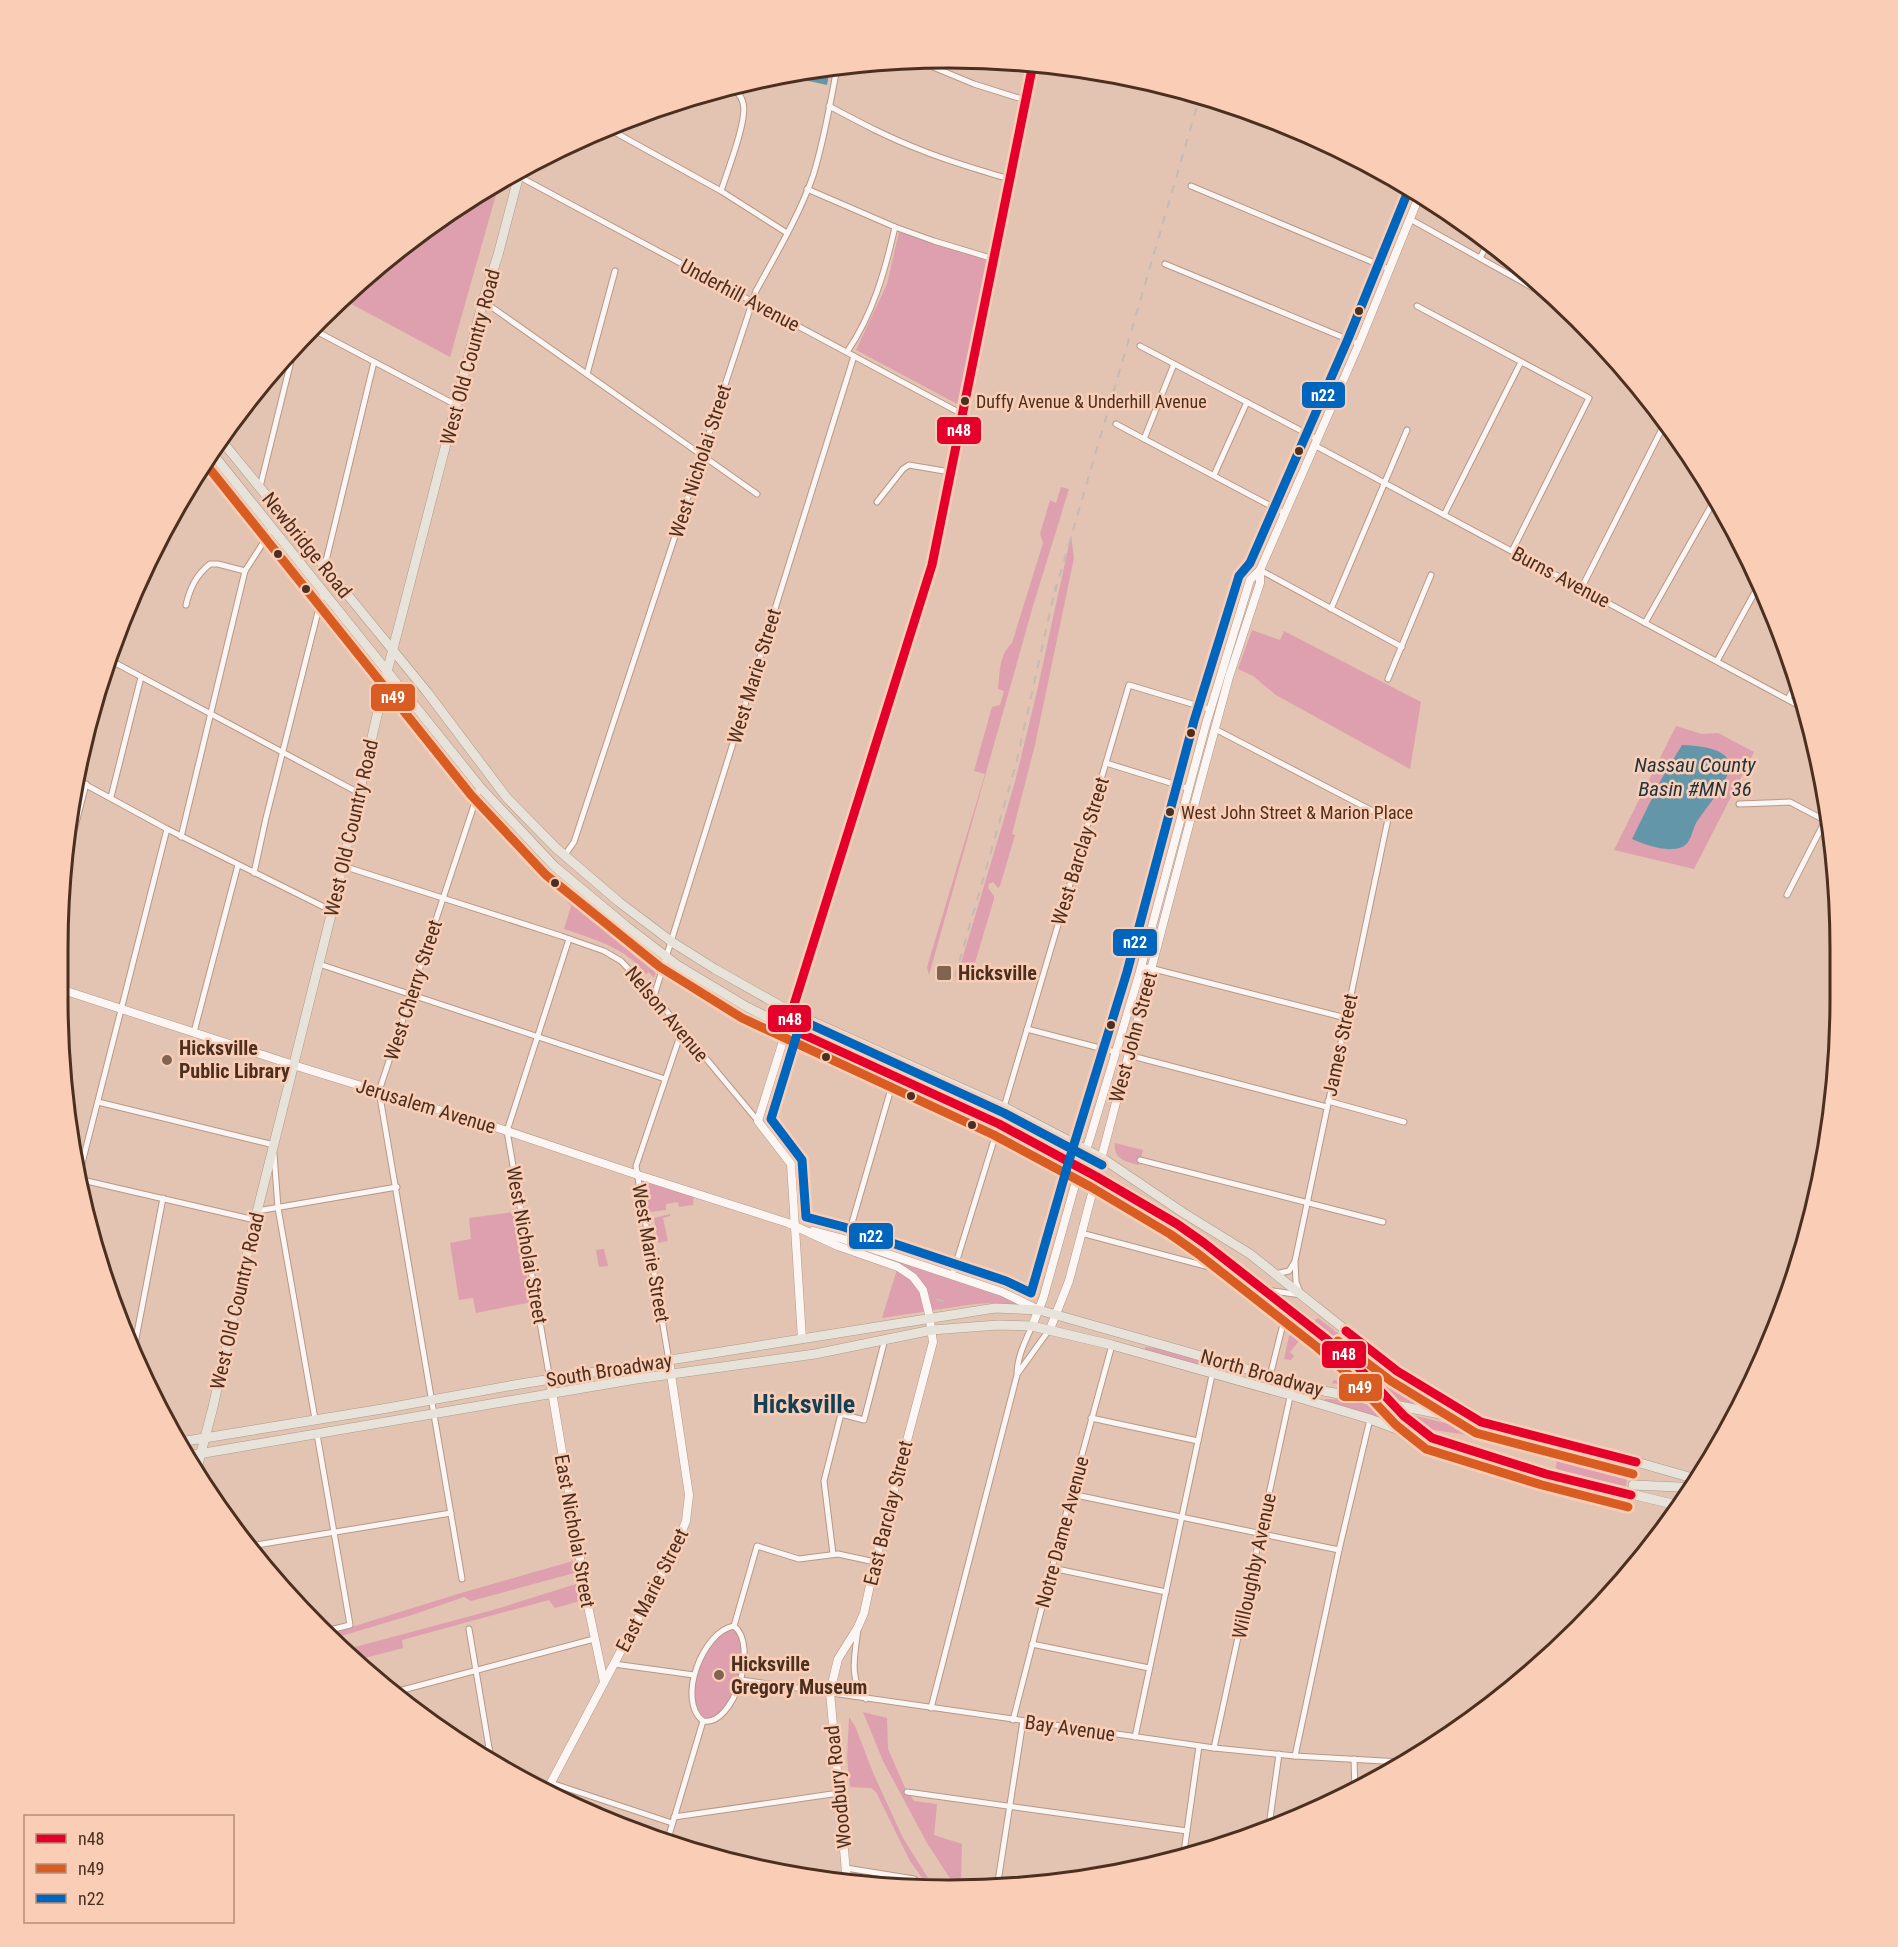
<svg xmlns="http://www.w3.org/2000/svg" width="1898" height="1947" font-family="'Roboto Condensed',sans-serif">
  <rect width="100%" height="100%" fill="#e3c3b1"/>
  <!-- green -->
  <g fill="#dea0ae">
    <path d="M499,184L450,357L344,300L406,241Z"/>
    <path d="M899,232L989,261L959,405L856,350L887,284Z"/>
    <path d="M1061,487L1069,489L1033,606L929,975L927,967L985,774L974,771L992,707L1000,705L1004,691L998,689C1000,672 999,655 1012,643L1043,543L1040,534L1050,500L1056,503Z"/>
    <path d="M1071,535L1074,558L1035,745L1012,834L1015,835L1000,886L998,888L993,882L989,884L988,888L994,896V899L974,966L967,977L956,980L1015,782L1038,687Z"/>
    <path d="M1252,630L1280,640L1284,631L1421,702L1410,769L1276,695L1253,676L1238,669Z"/>
    <path d="M1676,726L1702,734L1718,733L1754,752L1694,869L1614,850Z"/>
    <path d="M564,886L643,951V953H647L659,962L654,978L649,972L646,974C626,948 594,939 564,929L571,906L559,891Z"/>
    <path d="M1115,1143L1143,1150L1139,1165C1126,1162 1113,1159 1115,1143Z"/>
    <path d="M638,1175L694,1193L693,1205L679,1207L678,1202L666,1204V1210L643,1213Z"/>
    <path d="M514,1212L532,1302L476,1313L473,1298L459,1300L450,1243L471,1239L469,1218Z"/>
    <path d="M670,1214V1216L663,1218L668,1241L658,1243L654,1218Z"/>
    <path d="M604,1249L608,1266L599,1267L596,1250Z"/>
    <path d="M900,1260L1018,1301L1026,1305L991,1303L974,1304L882,1318Z"/>
    <path d="M1318,1318L1400,1381L1446,1410L1445,1412L1397,1403L1354,1357L1315,1323V1320Z"/>
    <path d="M1296,1330L1303,1332L1310,1338L1305,1344L1300,1340L1290,1352L1294,1356L1291,1360L1284,1359L1289,1336Z"/>
    <path d="M1145,1347L1156,1348L1200,1361V1364L1199,1365L1145,1350Z"/>
    <path d="M1339,1362L1364,1388V1389L1332,1383L1334,1380L1339,1381L1341,1370L1338,1365Z"/>
    <path d="M1325,1399L1346,1400L1393,1411L1406,1424L1405,1427L1324,1402Z"/>
    <path d="M1412,1415L1528,1443L1532,1447V1450L1525,1453L1462,1434L1427,1429L1411,1416Z"/>
    <path d="M1559,1451L1628,1470L1626,1487L1557,1469L1556,1468L1557,1454Z"/>
    <path d="M573,1561L574,1573L471,1601L464,1597L412,1615L331,1639L326,1635L461,1593Z"/>
    <path d="M576,1584L580,1601L555,1608L549,1600L402,1640L403,1648L357,1660L344,1650L493,1610Z"/>
    <path d="M733,1627C750,1647 741,1694 723,1710C718,1715 712,1718 707,1721C681,1704 699,1655 717,1637C721,1633 728,1630 733,1627Z"/>
    <path d="M863,1712L887,1718L888,1749L906,1790L914,1801L937,1804L934,1835L962,1844L961,1880L966,1887L955,1886L927,1843L883,1761Z"/>
    <path d="M849,1717L855,1726L874,1775L903,1838L933,1886L927,1885L910,1861L876,1792L871,1788L850,1787L847,1758Z"/>
  </g>
  <!-- water -->
  <g fill="#6496a9">
    <path d="M830,69L827,85L795,78L796,75Z"/>
    <path d="M1682,745C1758,748 1726,781 1698,820C1692,828 1692,843 1682,847C1667,853 1646,845 1632,839L1662,778Z"/>
  </g>
  <g fill="none" stroke-linecap="round" stroke-linejoin="round">
    <defs>
      <g id="street">
        <path d="M916,60L974,84L1025,100"/>
        <path d="M829,106C859,122 889,138 921,150C950,162 980,170 1009,179"/>
        <path d="M609,129L721,191L787,233"/>
        <path d="M518,176L962,414"/>
        <path d="M1191,186L1389,269"/>
        <path d="M807,189L895,227L934,241L994,259"/>
        <path d="M721,191C727,172 748,119 743,103C741,94 735,90 727,86"/>
        <path d="M1410,219L1560,303"/>
        <path d="M1480,258L1488,243"/>
        <path d="M1165,264L1359,344"/>
        <path d="M483,301L757,494"/>
        <path d="M1417,306L1589,398L1512,551"/>
        <path d="M312,329L456,405"/>
        <path d="M1140,346L1317,439"/>
        <path d="M847,352C873,314 885,271 895,227"/>
        <path d="M587,374L615,271"/>
        <path d="M1116,424L1284,513"/>
        <path d="M1144,439L1174,364"/>
        <path d="M1314,445L1807,710"/>
        <path d="M1214,475L1247,402"/>
        <path d="M260,487L295,345"/>
        <path d="M877,502L903,469L909,465L950,472"/>
        <path d="M1444,515L1521,362"/>
        <path d="M325,565L374,362"/>
        <path d="M1260,570L1402,647"/>
        <path d="M1581,589L1666,421"/>
        <path d="M186,605C190,588 196,575 210,564H218L245,571"/>
        <path d="M1331,609L1407,430"/>
        <path d="M1645,623L1715,499"/>
        <path d="M106,658L359,793"/>
        <path d="M1717,661L1760,583"/>
        <path d="M1388,679L1431,575"/>
        <path d="M1788,699L1797,682"/>
        <path d="M1215,729L1388,819L1295,1261L1296,1282L1301,1295L1267,1290"/>
        <path d="M1106,763L1190,789"/>
        <path d="M77,780L167,829L332,911"/>
        <path d="M111,797L141,677"/>
        <path d="M1739,804L1790,802L1828,822"/>
        <path d="M181,837L245,571L272,529"/>
        <path d="M564,856L574,842L756,291C776,254 799,216 813,176C824,141 830,104 837,68"/>
        <path d="M343,866L561,936L604,951L621,961L654,996L758,1121"/>
        <path d="M63,873L86,784"/>
        <path d="M254,873L266,818L323,592"/>
        <path d="M1787,895L1827,817"/>
        <path d="M319,964L665,1079"/>
        <path d="M1142,966L1346,1018"/>
        <path d="M654,996L854,356"/>
        <path d="M1027,1029L1115,1052"/>
        <path d="M194,1032L238,865"/>
        <path d="M1128,1055L1327,1107"/>
        <path d="M1328,1101L1404,1122"/>
        <path d="M98,1102L274,1145"/>
        <path d="M1004,1107L1129,685L1212,710"/>
        <path d="M274,1154L278,1208L315,1419"/>
        <path d="M1140,1160L1383,1222"/>
        <path d="M78,1179L255,1220"/>
        <path d="M77,1183L167,829"/>
        <path d="M257,1211L397,1187"/>
        <path d="M1081,1233L1213,1268"/>
        <path d="M847,1240L895,1075"/>
        <path d="M1275,1274L1289,1271L1294,1263"/>
        <path d="M952,1276L999,1124"/>
        <path d="M133,1354L163,1198"/>
        <path d="M669,1361L636,1166L682,1030"/>
        <path d="M1018,1373L1049,1330"/>
        <path d="M1270,1376L1287,1308"/>
        <path d="M550,1380L507,1131L569,939"/>
        <path d="M1091,1418L1198,1441"/>
        <path d="M317,1434L350,1625L322,1632"/>
        <path d="M1071,1494L1339,1550"/>
        <path d="M250,1546L451,1513"/>
        <path d="M833,1554L824,1481L841,1414L864,1420L885,1339"/>
        <path d="M1052,1568L1166,1592"/>
        <path d="M462,1579L379,1091L480,787"/>
        <path d="M734,1626C759,1645 734,1727 703,1721C676,1700 703,1631 734,1626Z"/>
        <path d="M734,1626L757,1546L799,1559L838,1554L875,1562"/>
        <path d="M469,1629L491,1760"/>
        <path d="M858,1629C855,1655 848,1679 866,1699"/>
        <path d="M1032,1644L1149,1668"/>
        <path d="M614,1664L694,1675"/>
        <path d="M741,1680L1214,1748L1295,1756L1401,1762"/>
        <path d="M395,1692L594,1639"/>
        <path d="M931,1708L1017,1375C1017,1357 1025,1342 1032,1326"/>
        <path d="M1013,1720L1069,1502L1112,1345"/>
        <path d="M1135,1737L1215,1361"/>
        <path d="M1214,1748L1293,1383"/>
        <path d="M476,1752L489,1748"/>
        <path d="M1295,1756L1339,1550L1370,1419"/>
        <path d="M1354,1759L1355,1791"/>
        <path d="M551,1783L672,1823"/>
        <path d="M907,1792L1187,1831"/>
        <path d="M674,1817L839,1793"/>
        <path d="M1269,1826L1279,1754"/>
        <path d="M667,1842L703,1721"/>
        <path d="M1183,1859L1199,1746"/>
        <path d="M846,1868L914,1879"/>
        <path d="M823,1881L847,1877"/>
        <path d="M975,1886L990,1888"/>
        <path d="M997,1888L1023,1721"/>
      </g>
      <g id="secondary">
        <path d="M57,988L306,1069L501,1129L638,1175L788,1223L838,1246L898,1267L913,1277L923,1290L929,1314L933,1342L875,1562L864,1613L858,1627L838,1659L830,1692L847,1883"/>
        <path d="M813,1231L840,1238L1002,1292L1039,1310"/>
        <path d="M1032,1326L1043,1299L1080,1167L1090,1138L1139,975L1206,724L1250,580L1260,570"/>
        <path d="M1050,1329L1069,1281L1198,791L1229,677L1260,583V570L1359,344L1420,194"/>
        <path d="M802,1339L791,1164L758,1121L932,565L1033,64"/>
        <path d="M550,1380L588,1606L604,1682"/>
        <path d="M547,1790L675,1549L686,1521L689,1495L669,1361"/>
      </g>
      <g id="primary">
        <path d="M221,440L427,692L507,798L556,848L619,902L672,942L715,969L793,1013L1004,1107L1102,1158L1182,1212L1250,1254L1397,1371L1481,1422"/>
        <path d="M212,453L480,787L554,866L626,926L677,965L747,1007L787,1027L999,1124L1097,1177L1177,1224L1204,1243L1325,1338L1357,1366L1404,1416L1432,1438"/>
        <path d="M860,1058C872,1054 886,1064 898,1063"/>
        <path d="M933,1094C956,1088 968,1106 991,1103"/>
        <path d="M180,1442L382,1409L514,1385L995,1308L1039,1310L1324,1391L1481,1422L1626,1459L1696,1479"/>
        <path d="M187,1456L636,1379L815,1354L932,1330L998,1325L1032,1326L1112,1345L1290,1395L1370,1419L1402,1431L1432,1438L1546,1474L1677,1505"/>
        <path d="M196,1472L213,1407L255,1220L332,911L387,672L483,301L498,255L520,171"/>
        <path d="M1633,1485L1679,1487L1689,1489"/>
      </g>
    </defs>
    <!-- street casing -->
    <use href="#street" stroke="#b4998a" stroke-width="7"/>
    <!-- secondary casing -->
    <use href="#secondary" stroke="#b4998a" stroke-width="9"/>
    <!-- primary casing -->
    <use href="#primary" stroke="#ab9b88" stroke-width="10"/>
    <!-- street -->
    <use href="#street" stroke="#fbf6f3" stroke-width="5"/>
    <!-- secondary -->
    <use href="#secondary" stroke="#fbf6f3" stroke-width="8"/>
    <!-- primary -->
    <use href="#primary" stroke="#e7e3db" stroke-width="9"/>
    <!-- rail -->
    <g stroke="#c4bbb6" stroke-width="2" stroke-dasharray="8 8" stroke-linecap="butt">
      <path d="M1055,592L1200,96"/>
      <path d="M955,977L1016,764L1056,585"/>
      <path d="M936,1299L945,1302"/>
    </g>
    <defs>
      <g id="bus-1">
        <path d="M1033,64L932,565L787,1027L999,1124L1097,1177L1177,1224L1204,1243L1325,1338L1357,1366L1404,1416L1432,1438L1546,1474L1631,1495"/>
        <path d="M1346,1331L1397,1371L1481,1422L1636,1462"/>
      </g>
      <g id="bus-2">
        <path d="M205,463L471,795L546,875L660,967L742,1018L994,1135L1091,1187L1170,1234L1197,1253L1317,1347L1349,1375L1396,1425L1426,1449L1542,1485L1628,1507"/>
        <path d="M1338,1341L1391,1381L1476,1433L1633,1474"/>
      </g>
      <g id="bus-3">
        <path d="M792,1016L1004,1113L1102,1165"/>
        <path d="M798,1031L771,1119L802,1160L806,1217L844,1227L1006,1281L1031,1293L1068,1164L1127,972L1194,721L1239,576L1250,563L1348,339L1409,189"/>
      </g>
    </defs>
    <!-- bus-1 casing -->
    <use href="#bus-1" stroke="#faceb6" stroke-width="14"/>
    <!-- bus-2 casing -->
    <use href="#bus-2" stroke="#faceb6" stroke-width="14"/>
    <!-- bus-3 casing -->
    <use href="#bus-3" stroke="#faceb6" stroke-width="14"/>
    <!-- bus-1 -->
    <use href="#bus-1" stroke="#e4002b" stroke-width="9"/>
    <!-- bus-2 -->
    <use href="#bus-2" stroke="#d95d22" stroke-width="9"/>
    <!-- bus-3 -->
    <use href="#bus-3" stroke="#0065bd" stroke-width="9"/>
  </g>
  <!-- markers -->
  <g fill="#4c2f1f" stroke="#faceb6" stroke-width="2">
    <circle cx="1359" cy="311" r="5"/>
    <circle cx="965" cy="401" r="5"/>
    <circle cx="1299" cy="451" r="5"/>
    <circle cx="278" cy="554" r="5"/>
    <circle cx="306" cy="589" r="5"/>
    <circle cx="1191" cy="733" r="5"/>
    <circle cx="1170" cy="812" r="5"/>
    <circle cx="555" cy="883" r="5"/>
    <circle cx="1111" cy="1025" r="5"/>
    <circle cx="826" cy="1057" r="5"/>
    <circle cx="911" cy="1096" r="5"/>
    <circle cx="972" cy="1125" r="5"/>
  </g>
  <g fill="#816352" stroke="#faceb6" stroke-width="2">
    <rect x="936" y="965" width="16" height="16" rx="3"/>
    <circle cx="167" cy="1060" r="6"/>
    <circle cx="719" cy="1675" r="6"/>
  </g>
  <g text-anchor="middle" stroke-width="5" stroke-linejoin="round" paint-order="stroke">
    <!-- bus labels -->
    <g font-size="18" fill="#4c2f1f" stroke="#faceb6" text-anchor="start">
      <text x="976" y="408">Duffy Avenue &amp; Underhill Avenue</text>
      <text x="1181" y="819">West John Street &amp; Marion Place</text>
    </g>
    <!-- street labels -->
    <g font-size="20" fill="#4c2f1f" stroke="#faceb6">
      <text transform="translate(740 295) rotate(28)" y="7">Underhill Avenue</text>
      <text transform="translate(470 357) rotate(-75)" y="7">West Old Country Road</text>
      <text transform="translate(700 461) rotate(-72)" y="7">West Nicholai Street</text>
      <text transform="translate(307 545) rotate(51)" y="7">Newbridge Road</text>
      <text transform="translate(1561 577) rotate(28)" y="7">Burns Avenue</text>
      <text transform="translate(754 676) rotate(-73)" y="7">West Marie Street</text>
      <text transform="translate(351 828) rotate(-77)" y="7">West Old Country Road</text>
      <text transform="translate(1080 851) rotate(-73)" y="7">West Barclay Street</text>
      <text transform="translate(413 990) rotate(-72)" y="7">West Cherry Street</text>
      <text transform="translate(667 1014) rotate(50)" y="7">Nelson Avenue</text>
      <text transform="translate(1133 1037) rotate(-75)" y="7">West John Street</text>
      <text transform="translate(1340 1045) rotate(-78)" y="7">James Street</text>
      <text transform="translate(426 1106) rotate(17)" y="7">Jerusalem Avenue</text>
      <text transform="translate(527 1245) rotate(80)" y="7">West Nicholai Street</text>
      <text transform="translate(651 1253) rotate(80)" y="7">West Marie Street</text>
      <text transform="translate(237 1301) rotate(-77)" y="7">West Old Country Road</text>
      <text transform="translate(609 1370) rotate(-9)" y="7">South Broadway</text>
      <text transform="translate(1262 1373) rotate(16)" y="7">North Broadway</text>
      <text transform="translate(888 1513) rotate(-76)" y="7">East Barclay Street</text>
      <text transform="translate(575 1531) rotate(80)" y="7">East Nicholai Street</text>
      <text transform="translate(1062 1532) rotate(-75)" y="7">Notre Dame Avenue</text>
      <text transform="translate(1254 1566) rotate(-78)" y="7">Willoughby Avenue</text>
      <text transform="translate(652 1590) rotate(-63)" y="7">East Marie Street</text>
      <text transform="translate(1070 1728) rotate(8)" y="7">Bay Avenue</text>
      <text transform="translate(838 1787) rotate(-96)" y="7">Woodbury Road</text>
    </g>
    <!-- poi labels -->
    <g font-size="20" font-weight="bold" fill="#4c2f1f" stroke="#faceb6" text-anchor="start">
      <text x="958" y="980">Hicksville</text>
      <text x="179" y="1055">Hicksville<tspan x="179" dy="23">Public Library</tspan></text>
      <text x="731" y="1671">Hicksville<tspan x="731" dy="23">Gregory Museum</tspan></text>
    </g>
    <!-- water labels -->
    <g font-size="21" font-style="italic" fill="#1b3440" stroke="#faceb6">
      <text x="1695" y="772">Nassau County<tspan x="1695" dy="24">Basin #MN 36</tspan></text>
    </g>
    <!-- district labels -->
    <g font-size="26" font-weight="bold" fill="#124155" stroke="#faceb6">
      <text x="804" y="1413">Hicksville</text>
    </g>
  </g>
  <!-- crop -->
  <path d="M0 0H1898V1947H0ZM949 68H949A881 881 0 0 1 1830 949V999A881 881 0 0 1 949 1880H949A881 881 0 0 1 68 999V949A881 881 0 0 1 949 68Z" fill="#faceb6" fill-rule="evenodd"/>
  <path fill="none" stroke="#4c2f1f" stroke-width="3" d="M949 68H949A881 881 0 0 1 1830 949V999A881 881 0 0 1 949 1880H949A881 881 0 0 1 68 999V949A881 881 0 0 1 949 68Z"/>
  <g stroke="#faceb6" stroke-width="2">
    <rect x="1301" y="381" width="45" height="28" rx="6" fill="#0065bd"/>
    <rect x="936" y="416" width="46" height="29" rx="6" fill="#e4002b"/>
    <rect x="370" y="683" width="46" height="29" rx="6" fill="#d95d22"/>
    <rect x="1112" y="928" width="46" height="29" rx="6" fill="#0065bd"/>
    <rect x="767" y="1004" width="45" height="29" rx="6" fill="#e4002b"/>
    <rect x="848" y="1222" width="46" height="28" rx="6" fill="#0065bd"/>
    <rect x="1321" y="1340" width="46" height="29" rx="6" fill="#e4002b"/>
    <rect x="1338" y="1373" width="45" height="29" rx="6" fill="#d95d22"/>
  </g>
  <g font-size="16" text-anchor="middle" font-weight="bold" fill="#fff">
    <text x="1323" y="401">n22</text>
    <text x="959" y="436">n48</text>
    <text x="393" y="703">n49</text>
    <text x="1135" y="948">n22</text>
    <text x="790" y="1025">n48</text>
    <text x="871" y="1242">n22</text>
    <text x="1344" y="1360">n48</text>
    <text x="1360" y="1393">n49</text>
  </g>
  <!-- legend -->
  <rect x="24" y="1815" width="210" height="108" fill="#faceb6" stroke="#b48e7a" stroke-width="1.5"/>
  <rect x="36" y="1834" width="30" height="9" fill="#e4002b" stroke="#b48e7a" stroke-width="1.5"/>
  <text x="78" y="1845" font-size="18" fill="#4c2f1f">n48</text>
  <rect x="36" y="1864" width="30" height="9" fill="#d95d22" stroke="#b48e7a" stroke-width="1.5"/>
  <text x="78" y="1875" font-size="18" fill="#4c2f1f">n49</text>
  <rect x="36" y="1894" width="30" height="9" fill="#0065bd" stroke="#b48e7a" stroke-width="1.5"/>
  <text x="78" y="1905" font-size="18" fill="#4c2f1f">n22</text>
</svg>
